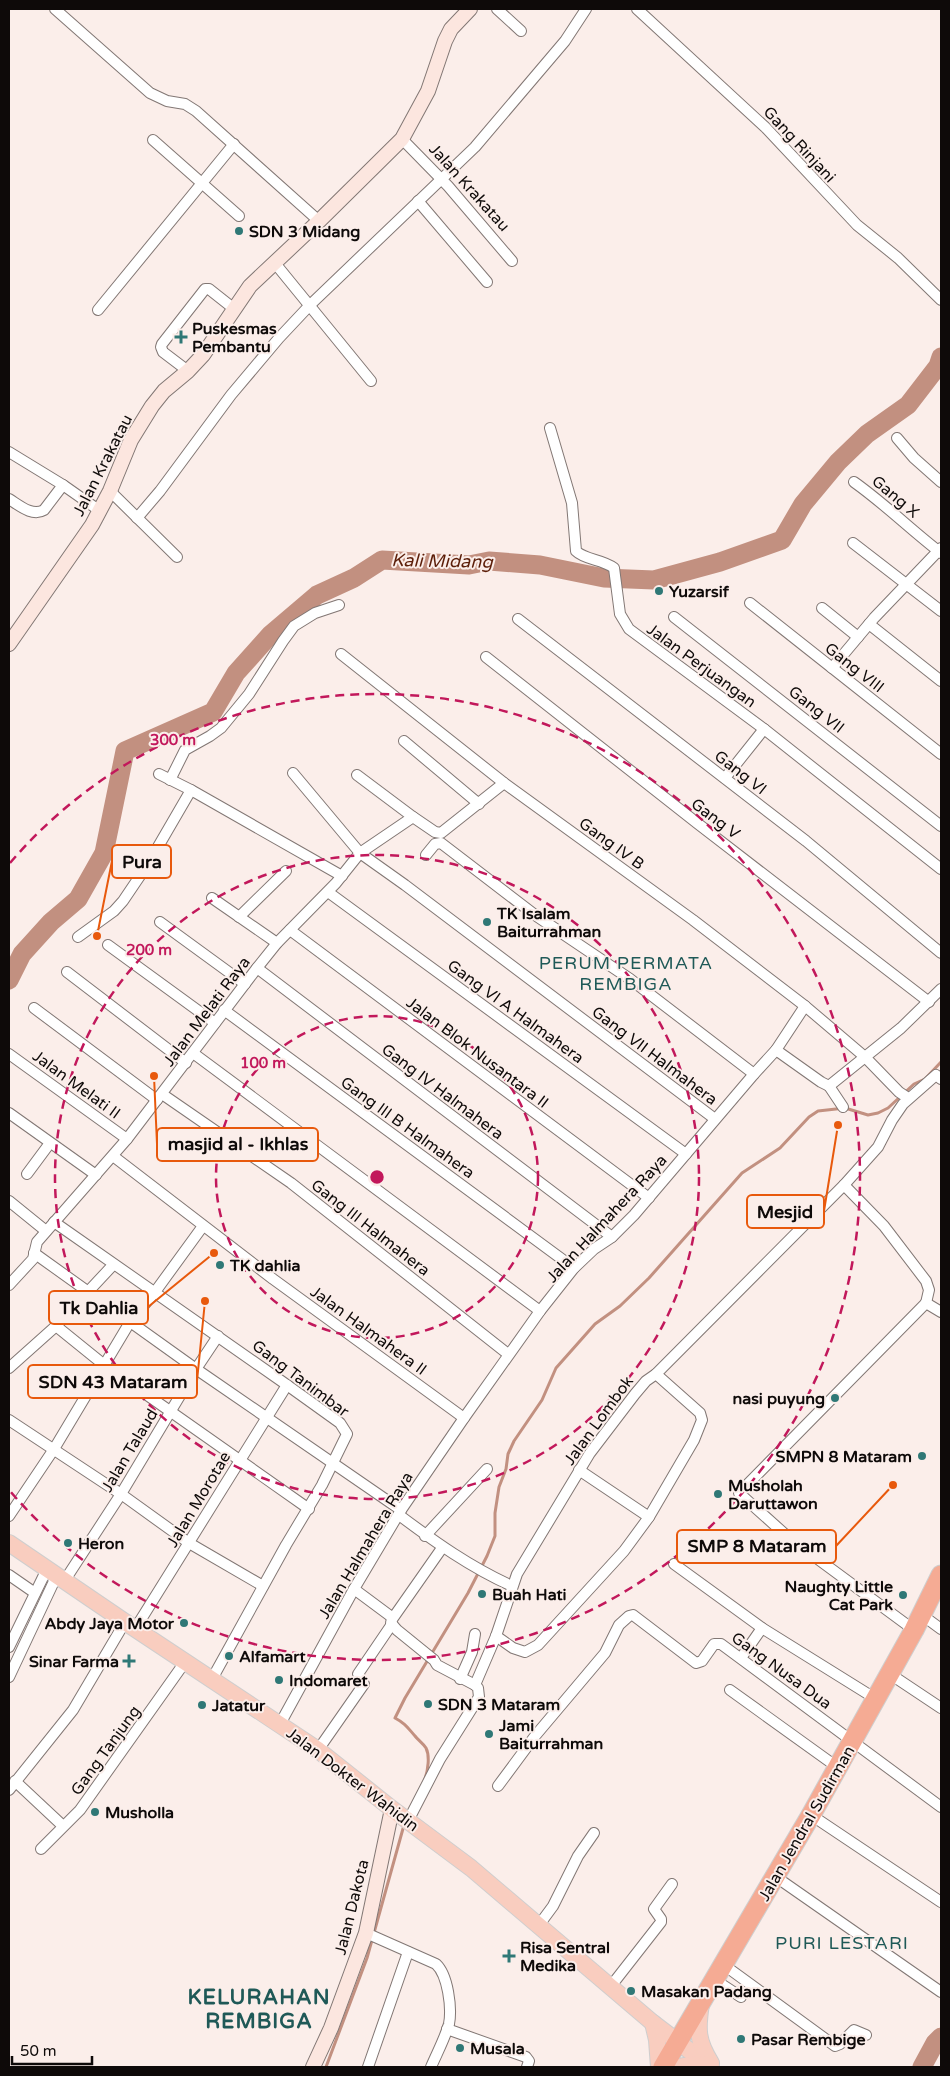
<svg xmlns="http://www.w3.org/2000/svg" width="950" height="2076" font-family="'Varela Round',sans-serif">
  <rect width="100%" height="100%" fill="#fbeeea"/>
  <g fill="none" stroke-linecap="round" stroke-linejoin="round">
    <!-- stream -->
    <g stroke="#c29080" stroke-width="3">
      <path d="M425,1779C428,1770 430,1756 426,1748C423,1743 418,1740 415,1736C407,1727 406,1724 395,1718L405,1698L468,1593L487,1556L495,1536V1513L499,1487L506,1469L508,1454L514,1441L542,1400L556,1368L595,1324L620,1306L649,1278L742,1173L780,1148L809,1117L818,1111L845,1108L868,1115L878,1113L888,1108L914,1084L925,1079L941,1062"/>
      <path d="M326,2067L367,1958L404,1825"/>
    </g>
    <!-- river -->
    <g stroke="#c29080" stroke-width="19">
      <path d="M9,980L22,954L51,922L78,899L104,853L125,751L213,712L236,673L270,635L317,595L354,578L382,560L469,565L489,561L540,565L604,578L654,580L720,562L782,540L803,504L838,462L867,434L908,405L938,366L941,357"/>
      <path d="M922,2067L935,2043L941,2037"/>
    </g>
    <defs>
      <g id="street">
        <path d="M55,9L150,93L167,101L185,104L196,111L319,221"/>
        <path d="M497,9L521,31"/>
        <path d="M637,9L765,127L857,225L898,258L941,300"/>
        <path d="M402,139L448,186L512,261"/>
        <path d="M153,140L239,216"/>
        <path d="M418,201L487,282"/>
        <path d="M274,262L371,381"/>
        <path d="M98,310L234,144"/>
        <path d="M188,371L163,352L161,347L162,344L205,289H209L233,308"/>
        <path d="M550,428L572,503L576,551C585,560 602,559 614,568L620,614L629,629L764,729L941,869"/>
        <path d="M897,438L914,458L941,482"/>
        <path d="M9,452L63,485L100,511"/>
        <path d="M854,482C885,504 911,530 941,553"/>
        <path d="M110,491L177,557"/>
        <path d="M9,499C19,505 32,517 44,510L63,485"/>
        <path d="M137,518L160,491L231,395L279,338L310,305L475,147L565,41L586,9"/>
        <path d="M853,543L941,611"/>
        <path d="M750,603L941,754"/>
        <path d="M822,608L858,637"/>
        <path d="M674,617L941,826"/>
        <path d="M518,619L806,841L941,953"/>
        <path d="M869,624L941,681"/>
        <path d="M341,654L504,783L693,920L805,1006L865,1057L899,1092L908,1098"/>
        <path d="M486,657L697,823L929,1002"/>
        <path d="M832,668L874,618L941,548"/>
        <path d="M404,741L479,804"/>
        <path d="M293,773L360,853L405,885L715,1119"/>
        <path d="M159,774L191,790"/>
        <path d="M357,775L413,817"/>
        <path d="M725,778L764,729"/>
        <path d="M170,780L185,750L210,736L221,728L249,694L283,641L294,626L315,613L339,605"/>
        <path d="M426,855L435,844L441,843L535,915L630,979L754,1074"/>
        <path d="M328,892L686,1154"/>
        <path d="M212,898L277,943"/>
        <path d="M239,917L286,871"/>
        <path d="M160,922L245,984"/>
        <path d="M290,930L649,1198"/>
        <path d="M78,937L114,911L123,901L148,864L191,790L342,876"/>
        <path d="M108,945L215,1023"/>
        <path d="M257,968L612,1237"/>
        <path d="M67,972L186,1063"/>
        <path d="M34,1008L157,1100"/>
        <path d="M224,1010L574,1268"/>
        <path d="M776,1050L805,1006"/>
        <path d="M193,1053L540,1311"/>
        <path d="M9,1054L127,1139"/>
        <path d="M829,1086L843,1107"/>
        <path d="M162,1094L291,1183L508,1354"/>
        <path d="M9,1113L96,1175"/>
        <path d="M113,1156L273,1279L464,1418"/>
        <path d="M27,1174L50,1143"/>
        <path d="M844,1185L884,1226L926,1281L929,1290L926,1303"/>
        <path d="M9,1201L46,1231"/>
        <path d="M54,1222L287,1385L340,1423L347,1434L322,1485L286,1545L212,1679"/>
        <path d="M34,1253L196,1369L401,1510"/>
        <path d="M9,1285L33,1259L37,1242L127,1139L257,968L277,943L336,883L360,853L413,817L435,832L441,833L504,783"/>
        <path d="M926,1303L941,1312"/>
        <path d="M56,1326L103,1364L309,1509"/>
        <path d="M9,1368L56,1326L113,1265"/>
        <path d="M9,1420L121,1494L189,1543L263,1586"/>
        <path d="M579,1470L649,1517"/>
        <path d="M399,1515C435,1542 470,1567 512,1586"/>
        <path d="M9,1516L54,1449L130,1322L155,1292L203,1226"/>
        <path d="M425,1536L487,1469"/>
        <path d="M674,1564L762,1628L876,1699"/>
        <path d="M9,1575L35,1593"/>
        <path d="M65,1580L121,1494L196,1369L218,1336"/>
        <path d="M354,1589L393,1618L442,1548"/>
        <path d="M922,1615L941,1629"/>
        <path d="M392,1619L391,1623L397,1630L434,1660L437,1665L475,1685"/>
        <path d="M135,1629L287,1385"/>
        <path d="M914,1630L788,1537L739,1493L926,1303"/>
        <path d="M496,1636L513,1648L525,1652L538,1645L624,1551L649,1517L694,1440L702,1420L700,1413L656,1374"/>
        <path d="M9,1647L47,1569"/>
        <path d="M741,1658L762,1628"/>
        <path d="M890,1674L941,1708"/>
        <path d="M9,1677L57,1575"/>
        <path d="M460,1679L472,1652L475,1634"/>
        <path d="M730,1690L837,1767"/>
        <path d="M280,1724L354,1589L401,1510L464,1418L540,1311L574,1268L594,1249L612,1237L634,1215L754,1074L776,1050L821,1082L829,1086L901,1028L941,989"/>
        <path d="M318,1750L364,1684L358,1674L392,1624"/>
        <path d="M15,1781L63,1826"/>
        <path d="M498,1786L535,1736L605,1653L619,1625L629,1616L633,1615L696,1663L702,1661L714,1644H721L941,1807"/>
        <path d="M9,1790L73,1710L125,1622"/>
        <path d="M811,1815L941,1902"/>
        <path d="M408,1821L440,1759L479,1697L478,1688L475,1685L496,1636L517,1574L590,1453L635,1394L646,1381L656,1374L844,1185L878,1147L892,1120L903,1104L936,1075L941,1079"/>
        <path d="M41,1849L80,1810L185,1662"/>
        <path d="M776,1877L941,1992"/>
        <path d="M539,1925L553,1906L578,1856L594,1833"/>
        <path d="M366,1933L436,1964C448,1975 452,2008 449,2024C445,2038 437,2053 431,2067"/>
        <path d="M724,1965L835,2046L840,2044L854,2030L866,2035"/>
        <path d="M715,1980L741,1997"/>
        <path d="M611,1986L661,1922V1919L654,1909L672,1884"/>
        <path d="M447,2029L526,2057L529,2061L527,2067"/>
        <path d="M368,2067L408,1952"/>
      </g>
      <g id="secondary">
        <path d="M9,644L92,525L110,491L131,440L152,406L164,391L188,371L203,355L250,286L319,221L402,139L428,91L445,41L451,29L470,9"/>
        <path d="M313,2067L331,2028L366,1933L392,1809"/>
      </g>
      <g id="primary">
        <path d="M9,1543L125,1622L318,1750L392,1809L471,1868L653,2023L711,2067"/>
        <path d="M701,2004C697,2029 697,2041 711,2063"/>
        <path d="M653,2023L657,2040L659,2067"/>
        <path d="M679,2067L697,2064L709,2065"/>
      </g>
      <path id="highway" d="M663,2067L811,1815L914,1630L941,1575"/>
    </defs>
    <!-- street casing -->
    <use href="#street" stroke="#827774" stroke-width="12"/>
    <!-- secondary casing -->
    <use href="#secondary" stroke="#827774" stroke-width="16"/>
    <!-- primary casing -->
    <use href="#primary" stroke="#cfcece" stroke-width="18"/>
    <!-- highway casing -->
    <use href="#highway" stroke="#cfcece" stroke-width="21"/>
    <!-- street -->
    <use href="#street" stroke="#fff" stroke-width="10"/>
    <!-- secondary -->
    <use href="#secondary" stroke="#fce6df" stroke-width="14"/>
    <!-- primary -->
    <use href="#primary" stroke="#f9cdbf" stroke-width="16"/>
    <!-- highway -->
    <use href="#highway" stroke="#f5ab94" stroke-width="19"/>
  </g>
  <!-- distance rings -->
  <g fill="none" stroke="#c2185b" stroke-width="2.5" stroke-dasharray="9 6">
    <circle cx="377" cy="1177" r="161"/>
    <circle cx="377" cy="1177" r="322"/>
    <path d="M10 863A483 483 0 1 1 10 1491"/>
  </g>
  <!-- markers -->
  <g fill="#2f7876" stroke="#fbeeea" stroke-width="2">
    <circle cx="239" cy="231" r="5"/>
    <path d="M178.5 329.5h5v5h5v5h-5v5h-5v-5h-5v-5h5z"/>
    <circle cx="659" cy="591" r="5"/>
    <circle cx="487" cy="922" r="5"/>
    <circle cx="220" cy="1265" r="5"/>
    <circle cx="835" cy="1398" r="5"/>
    <circle cx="922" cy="1456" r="5"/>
    <circle cx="718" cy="1494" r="5"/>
    <circle cx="68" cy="1543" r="5"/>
    <circle cx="482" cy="1594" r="5"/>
    <circle cx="903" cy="1595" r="5"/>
    <circle cx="184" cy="1623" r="5"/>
    <circle cx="229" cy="1656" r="5"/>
    <path d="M126.5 1653.5h5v5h5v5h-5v5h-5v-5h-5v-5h5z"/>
    <circle cx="279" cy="1680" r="5"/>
    <circle cx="428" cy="1704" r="5"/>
    <circle cx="202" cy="1705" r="5"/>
    <circle cx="489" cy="1734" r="5"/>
    <circle cx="95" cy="1812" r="5"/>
    <path d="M506.5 1948.5h5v5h5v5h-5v5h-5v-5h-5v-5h5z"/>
    <circle cx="631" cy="1991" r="5"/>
    <circle cx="741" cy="2039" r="5"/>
    <circle cx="460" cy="2048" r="5"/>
  </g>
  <g text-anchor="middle" stroke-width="4" stroke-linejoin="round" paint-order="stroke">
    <!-- street labels -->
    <g font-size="16" fill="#0e0a09" stroke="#fbeeea">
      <text transform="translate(800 144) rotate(47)" y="6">Gang Rinjani</text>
      <text transform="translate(470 187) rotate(48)" y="6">Jalan Krakatau</text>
      <text transform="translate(102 465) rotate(-63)" y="6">Jalan Krakatau</text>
      <text transform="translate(896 496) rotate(40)" y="6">Gang X</text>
      <text transform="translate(702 665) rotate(36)" y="6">Jalan Perjuangan</text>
      <text transform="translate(855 667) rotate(38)" y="6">Gang VIII</text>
      <text transform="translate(817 709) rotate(38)" y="6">Gang VII</text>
      <text transform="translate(741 772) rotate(38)" y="6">Gang VI</text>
      <text transform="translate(716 818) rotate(37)" y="6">Gang V</text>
      <text transform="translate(612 843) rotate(36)" y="6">Gang IV B</text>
      <text transform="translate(206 1011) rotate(-53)" y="6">Jalan Melati Raya</text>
      <text transform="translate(516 1011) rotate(36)" y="6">Gang VI A Halmahera</text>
      <text transform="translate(478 1052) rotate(37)" y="6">Jalan Blok Nusantara II</text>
      <text transform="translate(655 1055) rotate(37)" y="6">Gang VII Halmahera</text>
      <text transform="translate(77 1084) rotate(36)" y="6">Jalan Melati II</text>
      <text transform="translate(443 1091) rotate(37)" y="6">Gang IV Halmahera</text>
      <text transform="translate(408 1127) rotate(36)" y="6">Gang III B Halmahera</text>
      <text transform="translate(606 1218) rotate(-47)" y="6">Jalan Halmahera Raya</text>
      <text transform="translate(371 1227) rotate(38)" y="6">Gang III Halmahera</text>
      <text transform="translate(369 1330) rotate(36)" y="6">Jalan Halmahera II</text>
      <text transform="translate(301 1378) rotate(37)" y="6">Gang Tanimbar</text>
      <text transform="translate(598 1420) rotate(-54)" y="6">Jalan Lombok</text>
      <text transform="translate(129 1450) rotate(-59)" y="6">Jalan Talaud</text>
      <text transform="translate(198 1499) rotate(-59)" y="6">Jalan Morotae</text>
      <text transform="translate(365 1545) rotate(-59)" y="6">Jalan Halmahera Raya</text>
      <text transform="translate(782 1670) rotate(36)" y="6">Gang Nusa Dua</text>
      <text transform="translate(105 1750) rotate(-54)" y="6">Gang Tanjung</text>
      <text transform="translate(353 1779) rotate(37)" y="6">Jalan Dokter Wahidin</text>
      <text transform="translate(806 1823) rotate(-60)" y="6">Jalan Jendral Sudirman</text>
      <text transform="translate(351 1907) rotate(-76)" y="6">Jalan Dakota</text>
    </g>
    <!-- poi labels -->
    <g font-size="16" font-weight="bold" fill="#0e0a09" stroke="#fbeeea" text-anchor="start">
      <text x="249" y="237">SDN 3 Midang</text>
      <text x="192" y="334">Puskesmas<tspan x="192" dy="18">Pembantu</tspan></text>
      <text x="669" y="597">Yuzarsif</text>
      <text x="497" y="919">TK Isalam<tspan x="497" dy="18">Baiturrahman</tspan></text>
      <text x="230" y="1271">TK dahlia</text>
      <text x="825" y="1404" text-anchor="end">nasi puyung</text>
      <text x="912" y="1462" text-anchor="end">SMPN 8 Mataram</text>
      <text x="728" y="1491">Musholah<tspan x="728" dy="18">Daruttawon</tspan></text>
      <text x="78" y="1549">Heron</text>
      <text x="893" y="1592" text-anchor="end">Naughty Little<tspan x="893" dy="18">Cat Park</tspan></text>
      <text x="492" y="1600">Buah Hati</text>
      <text x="174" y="1629" text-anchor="end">Abdy Jaya Motor</text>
      <text x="239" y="1662">Alfamart</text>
      <text x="119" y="1667" text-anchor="end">Sinar Farma</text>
      <text x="289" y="1686">Indomaret</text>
      <text x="438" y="1710">SDN 3 Mataram</text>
      <text x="212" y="1711">Jatatur</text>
      <text x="499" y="1731">Jami<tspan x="499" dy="18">Baiturrahman</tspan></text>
      <text x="105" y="1818">Musholla</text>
      <text x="520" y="1953">Risa Sentral<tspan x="520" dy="18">Medika</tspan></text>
      <text x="641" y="1997">Masakan Padang</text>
      <text x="751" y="2045">Pasar Rembige</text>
      <text x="470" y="2054">Musala</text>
    </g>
    <!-- water labels -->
    <g font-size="18" font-style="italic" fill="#5c1e09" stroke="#fbeeea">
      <text transform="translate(442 561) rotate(1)" y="6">Kali Midang</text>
    </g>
    <!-- neighbourhood labels -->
    <g font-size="18" letter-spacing="1" fill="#1f5957" stroke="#fbeeea">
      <text x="626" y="969">PERUM PERMATA<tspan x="626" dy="21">REMBIGA</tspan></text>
      <text x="842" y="1949">PURI LESTARI</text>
    </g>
    <!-- district labels -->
    <g font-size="21" font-weight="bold" letter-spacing="1" fill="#1f5957" stroke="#fbeeea">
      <text x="259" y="2004">KELURAHAN<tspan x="259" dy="24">REMBIGA</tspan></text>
    </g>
  </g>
  <circle cx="377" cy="1177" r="8" fill="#c2185b" stroke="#fbeeea" stroke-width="2.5"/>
  <g font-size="15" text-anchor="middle" font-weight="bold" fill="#c2185b" stroke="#fbeeea" stroke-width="4" stroke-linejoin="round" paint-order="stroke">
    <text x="173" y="745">300 m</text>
    <text x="149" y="955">200 m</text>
    <text x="263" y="1068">100 m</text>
  </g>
  <!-- callouts -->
  <path fill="none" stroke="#e8590c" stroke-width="2" d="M97 936L112 861M154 1076L157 1144M838 1125L824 1211M214 1253L148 1307M205 1301L197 1381M893 1485L836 1546"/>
  <g fill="#e8590c" stroke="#fbeeea" stroke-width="2">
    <circle cx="97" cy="936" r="5"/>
    <circle cx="154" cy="1076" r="5"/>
    <circle cx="838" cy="1125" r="5"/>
    <circle cx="214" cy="1253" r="5"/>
    <circle cx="205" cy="1301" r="5"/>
    <circle cx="893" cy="1485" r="5"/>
  </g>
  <g fill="#fbeeea" stroke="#e8590c" stroke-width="2">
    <rect x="112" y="845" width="59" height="33" rx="5"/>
    <rect x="157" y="1128" width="161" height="33" rx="5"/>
    <rect x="747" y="1195" width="77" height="33" rx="5"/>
    <rect x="49" y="1291" width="99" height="33" rx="5"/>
    <rect x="28" y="1365" width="169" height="33" rx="5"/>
    <rect x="677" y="1530" width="159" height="33" rx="5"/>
  </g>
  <g font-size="18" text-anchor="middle" font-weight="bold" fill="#0e0a09">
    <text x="142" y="868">Pura</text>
    <text x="238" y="1150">masjid al - Ikhlas</text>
    <text x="785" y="1218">Mesjid</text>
    <text x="99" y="1314">Tk Dahlia</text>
    <text x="113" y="1388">SDN 43 Mataram</text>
    <text x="757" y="1552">SMP 8 Mataram</text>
  </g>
  <!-- border -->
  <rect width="950" height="2076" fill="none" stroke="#0e0a09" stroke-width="20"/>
  <!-- scale -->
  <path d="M12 2056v8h80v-8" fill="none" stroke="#0e0a09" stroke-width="2.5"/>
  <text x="20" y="2056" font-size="15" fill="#0e0a09" stroke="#fbeeea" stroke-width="4" paint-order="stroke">50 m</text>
</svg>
